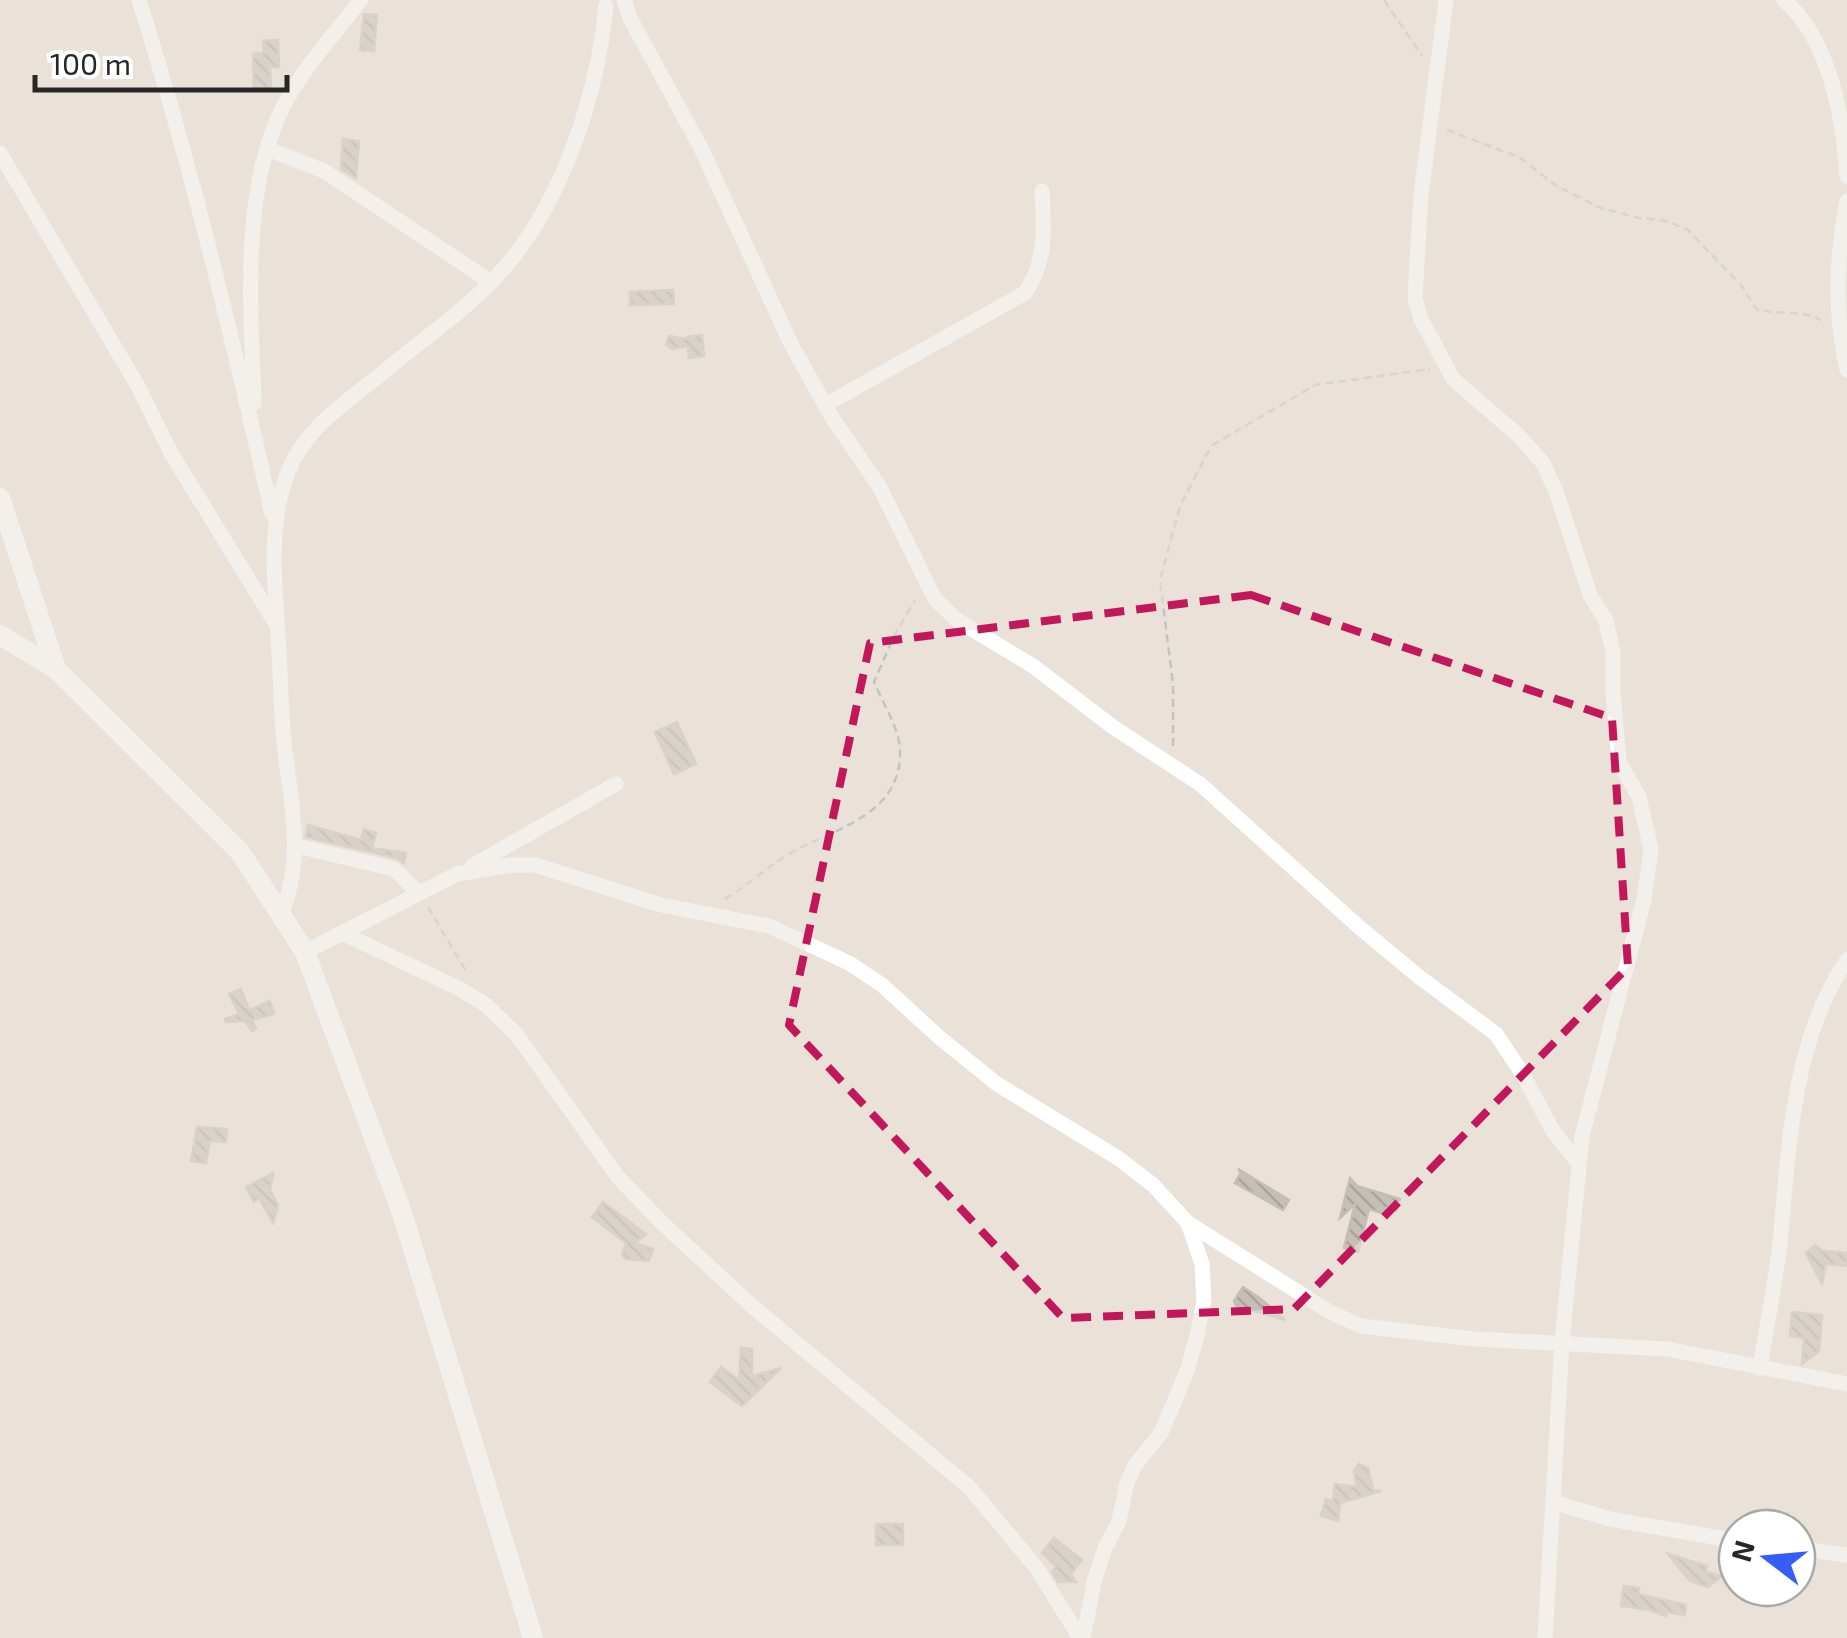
<svg xmlns="http://www.w3.org/2000/svg" width="1847" height="1638" font-family="'Exo 2',sans-serif">
  <defs>
    <pattern id="building-back-hatch" width="6" height="6" patternUnits="userSpaceOnUse" patternTransform="scale(2.5)"><rect width="6" height="6" fill="#c5bfb8"/><path d="M-1 5l2 2M0 0l6 6M5-1l2 2" fill="none" stroke="#a9a49e"/></pattern>
  </defs>
  <rect width="100%" height="100%" fill="#eae2d8"/>
  <!-- building -->
  <g fill="url(#building-back-hatch)" stroke="#c5beb2" stroke-width="2.5">
    <path d="M364,14L377,15L374,51L360,50Z"/>
    <path d="M278,40L279,67H270L271,88H254L253,54L264,53L263,41Z"/>
    <path d="M343,139L359,141L356,178L341,169Z"/>
    <path d="M673,290L674,304L630,305V292Z"/>
    <path d="M702,335L704,356L689,358L688,346L672,349L666,345L669,336L687,339V337Z"/>
    <path d="M677,722L696,764L674,774L655,732Z"/>
    <path d="M308,825L361,840L364,829L376,833L372,848L406,853L404,863L397,858L306,837Z"/>
    <path d="M241,989L249,1010L270,1001L274,1014L252,1020L256,1029L252,1031L245,1021L226,1022L225,1019L239,1014L229,994Z"/>
    <path d="M197,1127L227,1129L226,1142L210,1141L206,1163L191,1161Z"/>
    <path d="M1238,1169L1289,1200L1283,1210L1235,1183L1241,1172Z"/>
    <path d="M273,1173L270,1190L278,1205L273,1223L259,1198L254,1202L246,1187Z"/>
    <path d="M1350,1178L1357,1186L1400,1199L1397,1211L1387,1208L1385,1214L1369,1209L1358,1252L1344,1248L1355,1204L1340,1218Z"/>
    <path d="M603,1202L646,1234L635,1243L653,1249L649,1261L626,1259L622,1254L626,1243L592,1217Z"/>
    <path d="M1815,1245L1823,1251L1847,1253V1266L1826,1264L1822,1284L1806,1253Z"/>
    <path d="M1243,1287L1261,1299L1285,1320L1236,1306L1234,1301Z"/>
    <path d="M1792,1312L1822,1315L1819,1351L1802,1364L1804,1338L1790,1336Z"/>
    <path d="M741,1348L752,1349V1376L781,1368L742,1406L710,1382L721,1367L739,1380Z"/>
    <path d="M1359,1464L1368,1468L1373,1490L1381,1491L1340,1503L1338,1521L1321,1516L1326,1499L1333,1501L1335,1484L1357,1487L1354,1471Z"/>
    <rect x="876" y="1524" width="27" height="21"/>
    <path d="M1054,1538L1082,1560L1071,1574L1076,1582H1058L1052,1572L1056,1566L1042,1553Z"/>
    <path d="M1668,1554L1707,1566L1706,1572L1722,1576L1708,1587L1690,1581Z"/>
    <path d="M1624,1586L1639,1588L1638,1594L1686,1605L1685,1615L1667,1612L1666,1616L1650,1610L1621,1606Z"/>
  </g>
  <g fill="none" stroke-linecap="round" stroke-linejoin="round">
    <!-- path -->
    <g stroke="#c3c3c3" stroke-width="2.5" stroke-dasharray="8 5" stroke-linecap="butt">
      <path d="M1384,0L1422,56"/>
      <path d="M1447,130L1519,157L1558,187L1601,208L1639,218L1667,221L1688,230L1741,285L1756,309C1779,316 1798,308 1821,320"/>
      <path d="M1173,746V684L1160,580L1180,506L1211,446L1315,385L1430,369"/>
      <path d="M725,899C750,884 770,864 796,850C838,828 898,814 900,756C902,732 883,704 874,682L894,636L915,600"/>
      <path d="M428,907L467,973"/>
    </g>
    <!-- street -->
    <g stroke="#fff" stroke-width="15">
      <path d="M139,0C192,168 233,341 272,514"/>
      <path d="M624,0L630,18L701,148L791,344L833,419L879,486L935,599L957,620L1033,666L1113,727L1200,784L1359,927L1418,976L1496,1034L1522,1073L1553,1131L1579,1164"/>
      <path d="M1446,0L1421,195L1415,298L1421,319L1453,379L1519,436L1543,463L1557,494L1590,595L1606,621L1613,652V693L1619,762L1639,797L1651,849L1644,900L1582,1136L1562,1342L1545,1638"/>
      <path d="M1784,0C1831,41 1843,118 1847,176"/>
      <path d="M268,149L324,171L491,282"/>
      <path d="M0,153L139,388L171,453L276,624"/>
      <path d="M1847,201C1836,259 1834,312 1847,370"/>
      <path d="M254,403C251,313 241,196 280,113C300,71 333,36 361,0"/>
      <path d="M825,405L1025,293C1047,260 1044,229 1042,191"/>
      <path d="M297,846L394,869L418,892"/>
      <path d="M472,866L616,784"/>
      <path d="M281,915C304,860 292,808 285,751C281,719 281,685 279,652C276,593 266,528 288,472C306,426 350,400 387,369C423,339 464,311 497,276C561,208 597,97 606,6"/>
      <path d="M342,933L460,989L486,1005L517,1035L618,1177L660,1221L752,1306L969,1487L1036,1567L1080,1638"/>
      <path d="M305,952L457,874L511,865H535L661,905L769,926L849,963L882,985L940,1038L997,1084L1118,1158L1153,1185L1188,1223L1330,1312L1361,1326L1474,1339L1667,1349L1847,1384"/>
      <path d="M1760,1368C1767,1323 1777,1277 1781,1232C1789,1142 1794,1037 1847,960"/>
      <path d="M1553,1502L1610,1519L1737,1541"/>
      <path d="M1797,1548L1847,1555"/>
      <path d="M1083,1638L1095,1578L1105,1548L1119,1521L1127,1483L1135,1465L1161,1433L1187,1371L1197,1336L1204,1301L1202,1264L1188,1223"/>
    </g>
    <!-- secondary -->
    <g stroke="#fff" stroke-width="20">
      <path d="M0,498L56,669L240,852L305,952L403,1216L533,1638"/>
      <path d="M0,635L56,669"/>
    </g>
  </g>
  <!-- marked area -->
  <path d="M0 0H1847V1638H0ZM1251,595L1612,718L1628,967L1294,1309L1063,1318L789,1025L870,643Z" fill="#eae2d8" fill-opacity=".55" fill-rule="evenodd"/>
  <path fill="none" stroke="#c2185b" stroke-width="8" stroke-dasharray="20 12" stroke-linejoin="round" d="M1251,595L1612,718L1628,967L1294,1309L1063,1318L789,1025L870,643Z"/>
  <!-- north arrow -->
  <g transform="translate(1767 1558) rotate(286)"><circle r="48" fill="#ffffff" stroke="#a9a9a9" stroke-width="2.5"/>
  <path d="M0-8L18 38L0 25L-18 38Z" fill="#375df8"/>
  <text y="-15" font-size="28" font-weight="bold" text-anchor="middle" fill="#272727">N</text>
  </g>
  <!-- scale -->
  <path d="M35 75v15h252v-15" fill="none" stroke="#272727" stroke-width="5"/>
  <text x="50" y="75" font-size="30" fill="#272727" stroke="#ffffff" stroke-width="8" paint-order="stroke">100 m</text>
</svg>
